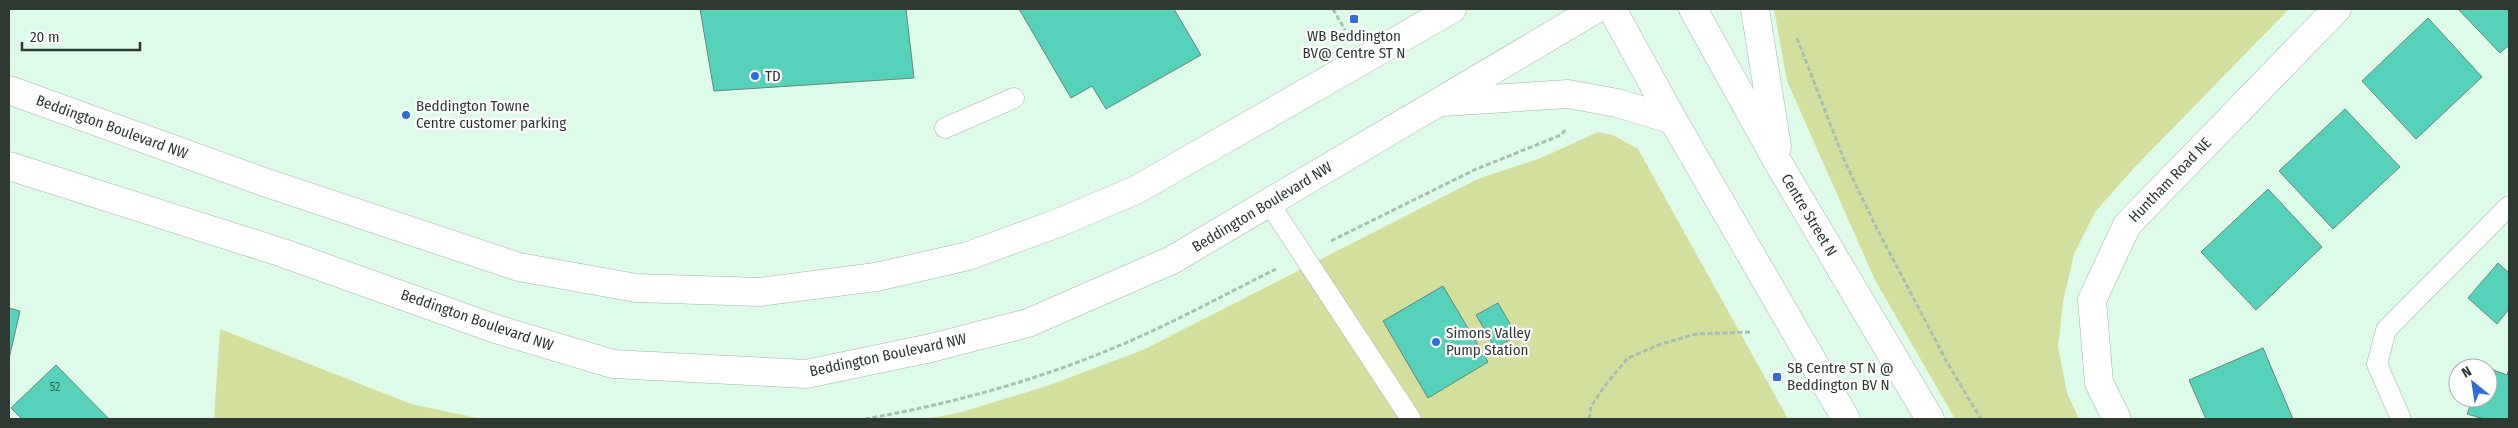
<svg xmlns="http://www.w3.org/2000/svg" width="2518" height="428" font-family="'Fira Sans Condensed',sans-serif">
  <rect width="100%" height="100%" fill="#ddfbe8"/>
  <!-- green -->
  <g fill="#d3df9c">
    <path d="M1774,9H2289L2133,169L2095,212L2074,254L2063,302L2058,347L2067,393L2079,419H1955L1875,280L1787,81Z"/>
    <path d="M1598,132L1613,135L1638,149L1788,419H926L962,412L1050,385L1143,350L1478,179L1541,158Z"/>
    <path d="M220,329L411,404L482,419H214Z"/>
  </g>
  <!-- building -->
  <g fill="#56d1ba" stroke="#668880">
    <path d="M700,9H906L914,78L714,91Z"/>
    <path d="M1019,9H1174L1201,55L1106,109L1092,86L1071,98Z"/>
    <path d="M2458,9H2509V45L2500,53Z"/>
    <path d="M2428,18L2482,77L2416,139L2362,81Z"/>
    <path d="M2345,109L2400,167L2333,229L2279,171Z"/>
    <path d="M2268,189L2322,247L2256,310L2201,252Z"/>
    <path d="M2498,263L2509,273V309L2497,324L2468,298Z"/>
    <path d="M1443,286L1488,362L1428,398L1383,321Z"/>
    <path d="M1498,303L1517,336L1495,348L1476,315Z"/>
    <path d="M9,308L20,311L9,359Z"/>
    <path d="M2263,348L2293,419H2206L2189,380Z"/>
    <path d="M56,365L109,419H22L11,408Z"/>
    <path d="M2488,368L2507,375L2509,369V419H2484L2467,414L2473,398H2488Z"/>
  </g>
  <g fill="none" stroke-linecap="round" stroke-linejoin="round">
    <defs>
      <g id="service">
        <path d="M945,128L1014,98"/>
        <path d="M1269,203L1411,419"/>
        <path d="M2401,419L2377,364L2386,330L2509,206"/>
      </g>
      <path id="minor" d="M2117,419L2099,383L2092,300L2127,225L2337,9"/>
      <g id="secondary">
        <path d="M1612,9L1673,120L1846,419"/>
        <path d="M1693,9L1780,166L1930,419"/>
        <path d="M1755,9L1777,147"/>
        <path d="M9,90L264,182L519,267L636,288L760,292L876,277L968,256L1058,223L1136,190L1452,9"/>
        <path d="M1443,102L1568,94L1617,103L1673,120"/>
        <path d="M9,166L283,253L496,329L613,364L806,374L931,348L1028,323L1172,260L1596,9"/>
      </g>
    </defs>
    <!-- service casing -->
    <use href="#service" stroke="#9bb7a5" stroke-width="21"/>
    <!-- minor casing -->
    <use href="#minor" stroke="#9bb7a5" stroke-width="29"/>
    <!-- secondary casing -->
    <use href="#secondary" stroke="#9bb7a5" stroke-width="29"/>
    <!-- path -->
    <g stroke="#a8c0b1" stroke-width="3" stroke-dasharray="5 2.5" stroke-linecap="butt">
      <path d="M1333,9L1345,30"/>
      <path d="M1797,38L1845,162L1876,227L1948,364L1981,419"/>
      <path d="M1331,241L1474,170L1561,135L1566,129"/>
      <path d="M865,419C956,403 1046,378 1130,341C1180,319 1228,293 1276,269"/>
      <path d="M1589,419L1591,406L1607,383L1628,358L1661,344L1696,334L1751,332"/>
    </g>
    <!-- service -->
    <use href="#service" stroke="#fff" stroke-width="20"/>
    <!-- minor -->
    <use href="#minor" stroke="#fff" stroke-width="28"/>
    <!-- secondary -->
    <use href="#secondary" stroke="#fff" stroke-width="28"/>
  </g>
  <!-- markers -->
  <g fill="#2f6ddb" stroke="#fff" stroke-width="2">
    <rect x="1349" y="14" width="10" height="10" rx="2.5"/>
    <circle cx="755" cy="76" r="5"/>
    <circle cx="406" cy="115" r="5"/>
    <circle cx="1436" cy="342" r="5"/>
    <rect x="1772" y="372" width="10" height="10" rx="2.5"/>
  </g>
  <g text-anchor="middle" stroke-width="4.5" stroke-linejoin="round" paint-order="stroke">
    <!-- number labels -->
    <g font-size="12" fill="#385f54">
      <text x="55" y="391">52</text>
    </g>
    <!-- poi labels -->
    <g font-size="15" fill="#2e3932" stroke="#fff" text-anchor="start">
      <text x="1354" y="41" text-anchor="middle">WB Beddington<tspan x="1354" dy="17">BV@ Centre ST N</tspan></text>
      <text x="765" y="81">TD</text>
      <text x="416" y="111">Beddington Towne<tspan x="416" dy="17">Centre customer parking</tspan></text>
      <text x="1446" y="338">Simons Valley<tspan x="1446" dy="17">Pump Station</tspan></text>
      <text x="1787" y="373">SB Centre ST N @<tspan x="1787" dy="17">Beddington BV N</tspan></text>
    </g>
    <!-- street labels -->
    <g font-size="15" fill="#2e3932" stroke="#fff">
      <text transform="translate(112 127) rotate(20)" y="5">Beddington Boulevard NW</text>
      <text transform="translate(2170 180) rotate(-46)" y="5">Huntham Road NE</text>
      <text transform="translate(1262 207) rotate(-31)" y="5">Beddington Boulevard NW</text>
      <text transform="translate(1809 215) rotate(59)" y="5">Centre Street N</text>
      <text transform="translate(477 320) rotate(19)" y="5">Beddington Boulevard NW</text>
      <text transform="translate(888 355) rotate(-12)" y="5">Beddington Boulevard NW</text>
    </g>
  </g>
  <!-- border -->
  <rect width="2518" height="428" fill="none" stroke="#2e3932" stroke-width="20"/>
  <!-- north arrow -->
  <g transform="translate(2473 383) rotate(330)"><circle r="24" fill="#ffffff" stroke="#abb0ad"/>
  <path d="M0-4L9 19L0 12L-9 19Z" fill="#2f6ddb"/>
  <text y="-8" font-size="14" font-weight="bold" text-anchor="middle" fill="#2e3932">N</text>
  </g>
  <!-- scale -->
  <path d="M22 42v8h118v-8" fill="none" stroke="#2e3932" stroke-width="2.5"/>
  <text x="30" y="42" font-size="15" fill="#2e3932" stroke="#ffffff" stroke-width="4" paint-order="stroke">20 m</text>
</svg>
